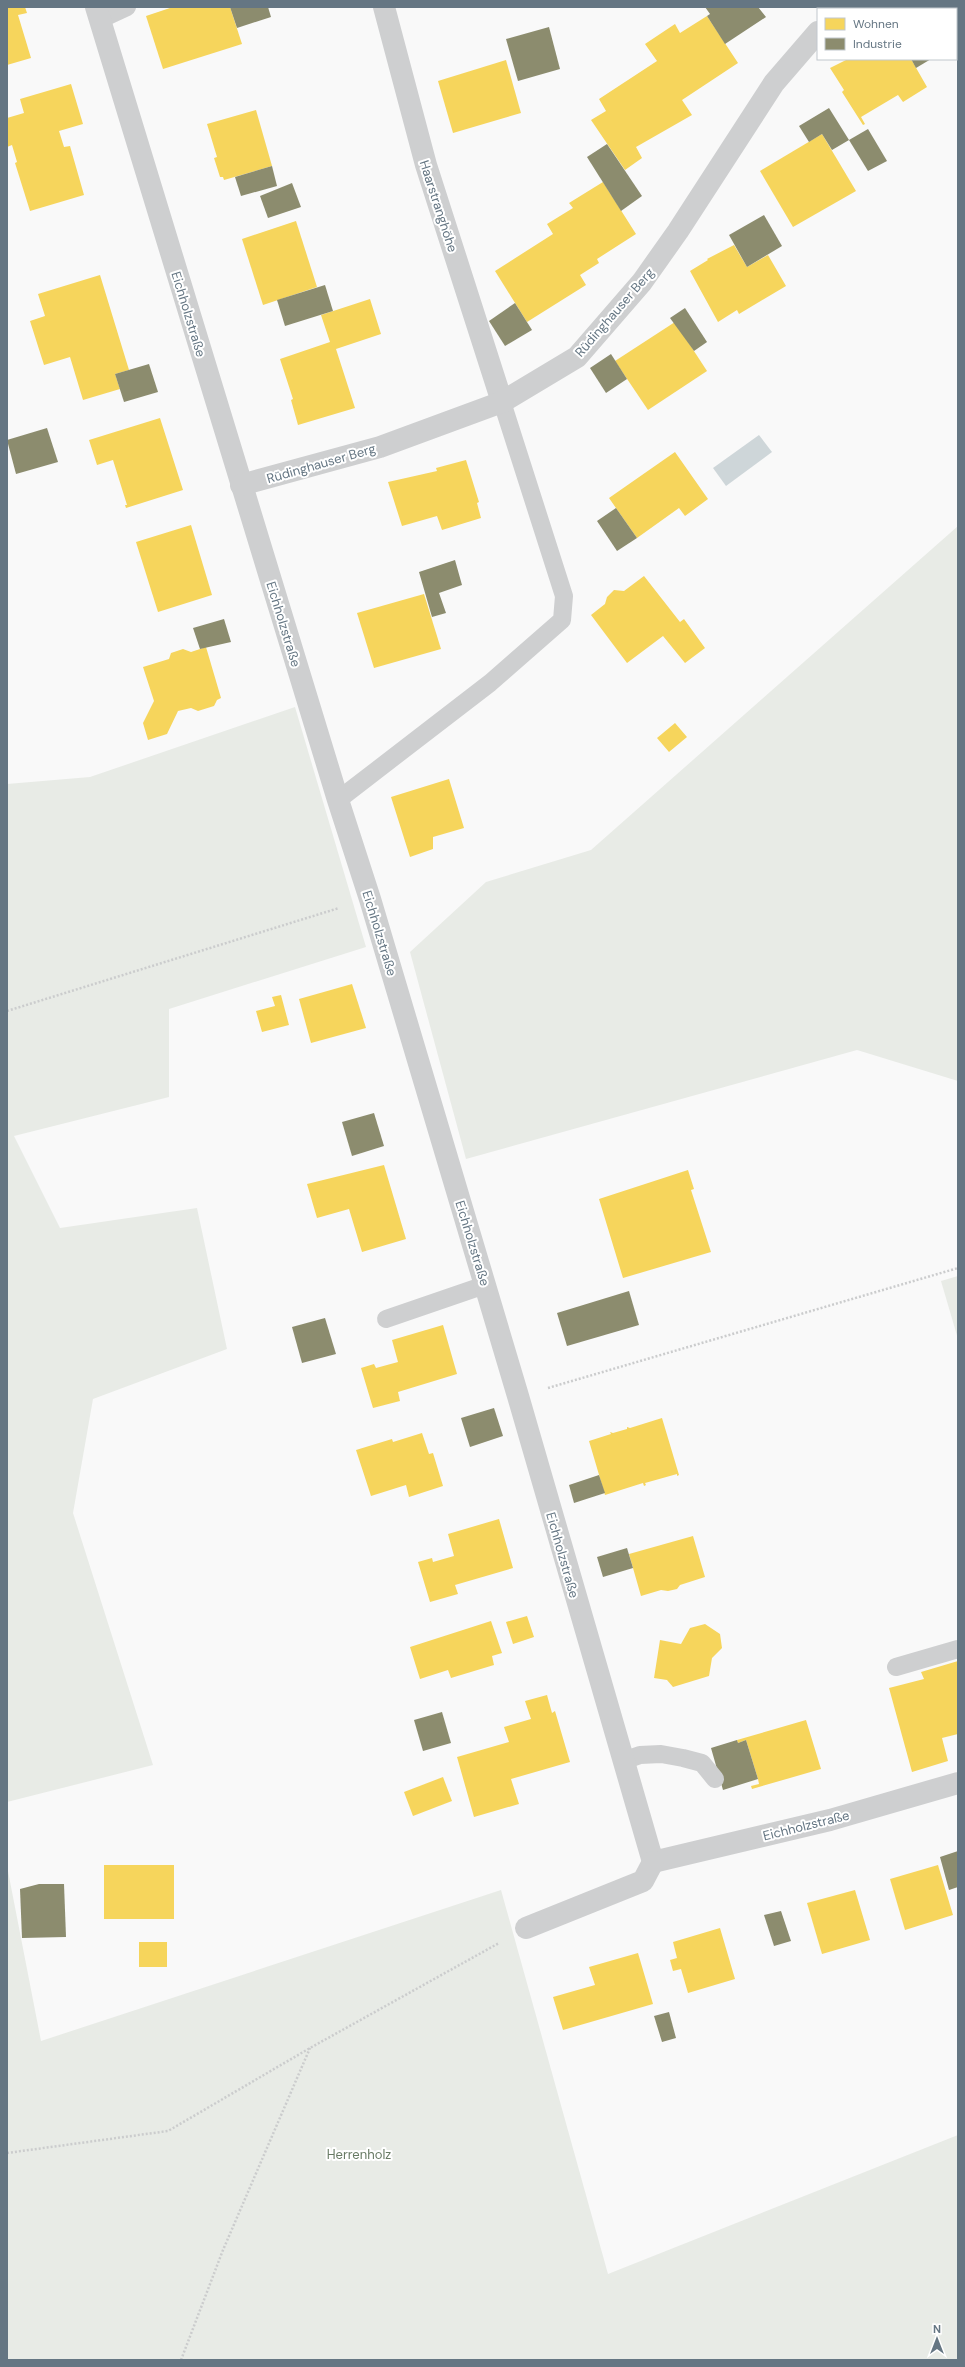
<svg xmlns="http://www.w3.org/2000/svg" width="965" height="2367" font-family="'DM Sans',sans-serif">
  <rect width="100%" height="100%" fill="#f9f9f9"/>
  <!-- green -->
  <g fill="#e8ebe6">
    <path d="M958,526V1081L857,1050L466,1159L410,952L486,882L591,850Z"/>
    <path d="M295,707L366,947L169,1009V1097L14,1136L60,1228L197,1208L227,1349L93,1399L73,1513L153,1765L7,1802V784L90,777Z"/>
    <path d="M958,1276V1339L941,1281Z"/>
    <path d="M7,1866L41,2041L501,1890L608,2274L958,2135V2360H7Z"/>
  </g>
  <!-- water -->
  <path fill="#ced6d9" d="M759,435L772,452L726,486L713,468Z"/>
  <!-- homes -->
  <g fill="#f6d55c">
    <path d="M7,7H25L27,13L18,15L31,58L7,65Z"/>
    <path d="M173,7H230L242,44L163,69L146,16Z"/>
    <path d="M937,7H958L954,9H938Z"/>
    <path d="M707,16L738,63L682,100L692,115L636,147L642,158L625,170L591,120L606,111L599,99L657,61L645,44L675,24L680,33Z"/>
    <path d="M848,59H911L927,87L903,102L898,95L861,117L865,124L863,125L842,92L844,90L830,68Z"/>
    <path d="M506,60L521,113L453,133L438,81Z"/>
    <path d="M71,84L83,124L59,131L64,147L70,146L84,195L30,211L15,163L17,162L12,145L7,147V118L24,113L20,99Z"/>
    <path d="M256,110L272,166L224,180L223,177H220L214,158L217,157L207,124Z"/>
    <path d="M822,134L856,191L793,227L760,171Z"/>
    <path d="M603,182L636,234L597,259L599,263L580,275L586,285L527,322L495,271L553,234L547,224L573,208L569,203Z"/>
    <path d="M296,221L317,287L263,305L242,239Z"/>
    <path d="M734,245L747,267L768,255L786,286L739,314L737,310L718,322L690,271L708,260L707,259Z"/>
    <path d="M100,275L129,370L115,374L120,389L83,400L70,357L44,365L30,321L45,316L38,294Z"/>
    <path d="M370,299L381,334L336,349L355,408L298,425L291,400L293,399L280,359L330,342L321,315Z"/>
    <path d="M675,322L707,371L648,410L615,361Z"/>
    <path d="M160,418L183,490L126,508L125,505H127L113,460L97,465L89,440Z"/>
    <path d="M675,452L708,499L685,516L679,508L637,538L609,498Z"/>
    <path d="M466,460L479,502L477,503L481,518L442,530L437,516L402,526L388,482L437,471L436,468Z"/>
    <path d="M191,525L212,595L158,612L136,542Z"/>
    <path d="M644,576L680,622L684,619L705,648L685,663L663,636L627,663L591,615L605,604L607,597L614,590L624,591Z"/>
    <path d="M424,594L441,649L374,668L357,613Z"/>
    <path d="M206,647L221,698L217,700L214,706L198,711L191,708L178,711L167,734L148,740L143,723L154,701L143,667L169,659L171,653L183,649L191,652Z"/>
    <path d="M675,723L687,737L669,752L657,738Z"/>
    <path d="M449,779L464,828L433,837V849L410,857L391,797Z"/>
    <path d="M352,984L366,1028L311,1043L299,999Z"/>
    <path d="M281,995L289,1025L262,1032L256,1011L275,1006L272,997Z"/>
    <path d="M384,1165L406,1239L362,1252L349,1209L317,1218L307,1184Z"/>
    <path d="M688,1170L694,1189L691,1190L711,1252L623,1278L599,1199Z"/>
    <path d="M443,1325L457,1374L398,1392L400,1401L373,1408L361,1368L374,1364L376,1368L398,1362L392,1340Z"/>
    <path d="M662,1418L679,1475L677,1476V1474L645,1483L646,1485L644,1486L643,1483L605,1495L589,1441L611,1434L610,1432L613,1433L627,1429V1427L630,1428Z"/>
    <path d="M422,1433L429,1454L433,1453L443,1486L409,1497L406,1485L371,1496L356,1450L392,1439L393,1442Z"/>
    <path d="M499,1519L513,1568L455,1585L458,1594L430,1602L418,1562L432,1558L433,1562L454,1556L448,1534Z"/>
    <path d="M693,1536L705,1577L680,1585L677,1589L668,1591L661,1590L641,1596L629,1554Z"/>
    <path d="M527,1616L534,1637L513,1644L506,1622Z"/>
    <path d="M491,1621L502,1653L492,1656L494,1665L451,1678L448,1670L420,1679L410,1647Z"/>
    <path d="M705,1624L720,1634L722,1648L712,1658L709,1676L673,1687L667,1680L654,1678L660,1640L681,1644L690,1628Z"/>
    <path d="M958,1661V1734L942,1738L948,1761L912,1772L889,1688L924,1679L921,1672Z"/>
    <path d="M547,1695L552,1713L555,1711L570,1762L511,1779L519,1804L474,1817L457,1757L509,1742L504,1727L531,1719L525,1701Z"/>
    <path d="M806,1720L821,1769L752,1789L751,1786L759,1784L758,1779L746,1740L738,1743L737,1740Z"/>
    <path d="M443,1777L452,1801L413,1816L404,1792Z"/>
    <rect x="104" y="1865" width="70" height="54"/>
    <path d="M938,1865L953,1915L905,1930L890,1879Z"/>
    <path d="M855,1890L870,1940L822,1954L807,1903Z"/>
    <path d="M720,1928L735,1979L688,1993L681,1969L673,1971L670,1960L677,1958L673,1942Z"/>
    <rect x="139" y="1942" width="28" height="25"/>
    <path d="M638,1953L653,2004L563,2030L553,1997L595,1985L589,1967Z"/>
  </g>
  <!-- industry -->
  <g fill="#8c8c6e">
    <path d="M230,7H268L271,17L237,28Z"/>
    <path d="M705,7H758L766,17L725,44L707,16L710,14Z"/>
    <path d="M549,27L560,69L518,81L506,39Z"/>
    <path d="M911,59H931L916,68Z"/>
    <path d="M829,108L849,140L832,150L822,134L809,142L799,126Z"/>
    <path d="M868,129L887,161L868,171L849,140Z"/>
    <path d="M607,144L642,196L621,211L587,157Z"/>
    <path d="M272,166L277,186L241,196L235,177Z"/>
    <path d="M292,183L301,207L268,218L260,196Z"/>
    <path d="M764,215L782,246L747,267L729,235Z"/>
    <path d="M325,285L333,311L285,326L277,300Z"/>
    <path d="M515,303L532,330L505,346L489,321Z"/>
    <path d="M685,308L707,342L694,351L670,318Z"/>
    <path d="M611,354L627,379L606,393L590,368Z"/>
    <path d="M149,364L158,392L124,402L115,374Z"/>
    <path d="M47,428L58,462L16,474L7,440Z"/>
    <path d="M616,508L637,538L617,551L597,521Z"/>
    <path d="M455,560L462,585L439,593L446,613L432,617L419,572Z"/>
    <path d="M224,619L231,642L200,649L193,628Z"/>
    <path d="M374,1113L384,1146L352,1156L342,1122Z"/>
    <path d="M629,1291L639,1325L567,1346L557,1313Z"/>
    <path d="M325,1318L336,1354L302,1363L292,1327Z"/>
    <path d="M494,1408L503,1436L470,1447L461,1418Z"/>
    <path d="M599,1475L605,1493L574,1503L569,1485Z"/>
    <path d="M627,1548L633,1568L603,1577L597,1557Z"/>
    <path d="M442,1712L451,1743L423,1751L414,1720Z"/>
    <path d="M737,1740L738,1743L746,1740L758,1779L723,1790L711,1748Z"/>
    <path d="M958,1851V1887L949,1890L940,1857Z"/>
    <path d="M39,1884H64L66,1937L22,1938L20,1889Z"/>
    <path d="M781,1911L791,1941L774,1946L764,1915Z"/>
    <path d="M669,2012L676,2038L662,2042L654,2016Z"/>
  </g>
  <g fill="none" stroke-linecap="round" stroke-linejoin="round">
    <!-- path -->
    <g stroke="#cbcccd" stroke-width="2.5" stroke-dasharray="2 2" stroke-linecap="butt">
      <path d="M7,1011L339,908"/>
      <path d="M548,1388L958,1268"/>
      <path d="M7,2153L168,2131L310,2048L499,1943"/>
      <path d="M181,2360L223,2250L310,2048"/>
    </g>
    <!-- service -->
    <g stroke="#cecfd0" stroke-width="18">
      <path d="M99,20L127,7"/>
      <path d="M338,800L490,683L562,620L564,596L502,402"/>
      <path d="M386,1319L485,1285"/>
      <path d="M896,1667L958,1649"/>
      <path d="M623,1761L640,1755L661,1754L683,1758L702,1763L715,1779"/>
    </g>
    <!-- minor -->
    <g stroke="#cecfd0" stroke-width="22">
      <path d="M96,7L338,800L370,899L518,1396L653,1862L830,1820L958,1783"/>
      <path d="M384,7L426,165L502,402"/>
      <path d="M838,9L839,7"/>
      <path d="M241,485L380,447L502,402L577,357L642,282L678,231L774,83L818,32"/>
      <path d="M526,1928L643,1881L653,1862"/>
    </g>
  </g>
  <g text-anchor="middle" stroke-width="4" stroke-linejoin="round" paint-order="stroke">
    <!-- street labels -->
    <g font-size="13" fill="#657683" stroke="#fff">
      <text transform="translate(439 206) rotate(72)" y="5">Haarstranghöhe</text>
      <text transform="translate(614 312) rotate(-49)" y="5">Rüdinghauser Berg</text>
      <text transform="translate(189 314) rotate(73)" y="5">Eichholzstraße</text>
      <text transform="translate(321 463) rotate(-16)" y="5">Rüdinghauser Berg</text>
      <text transform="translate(284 624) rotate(73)" y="5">Eichholzstraße</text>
      <text transform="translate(380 933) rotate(73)" y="5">Eichholzstraße</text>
      <text transform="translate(473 1243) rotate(73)" y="5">Eichholzstraße</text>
      <text transform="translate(563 1555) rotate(74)" y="5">Eichholzstraße</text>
      <text transform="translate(806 1825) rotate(-14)" y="5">Eichholzstraße</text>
    </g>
    <!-- park labels -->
    <g font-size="13" fill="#687a64" stroke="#fff">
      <text x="359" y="2159">Herrenholz</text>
    </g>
  </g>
  <!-- border -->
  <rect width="965" height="2367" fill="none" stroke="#657683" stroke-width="16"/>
  <!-- legend -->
  <rect x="817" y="8" width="140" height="52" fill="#ffffff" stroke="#c1c8cd"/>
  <rect x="825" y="18" width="20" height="12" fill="#f6d55c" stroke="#c1c8cd"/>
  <text x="853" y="28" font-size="12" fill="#657683">Wohnen</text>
  <rect x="825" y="38" width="20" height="12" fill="#8c8c6e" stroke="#c1c8cd"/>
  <text x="853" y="48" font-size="12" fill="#657683">Industrie</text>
  <!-- north arrow -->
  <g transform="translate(937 2339)" stroke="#ffffff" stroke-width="3" paint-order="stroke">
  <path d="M0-3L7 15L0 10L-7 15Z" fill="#657683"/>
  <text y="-6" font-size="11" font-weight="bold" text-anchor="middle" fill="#657683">N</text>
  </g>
</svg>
